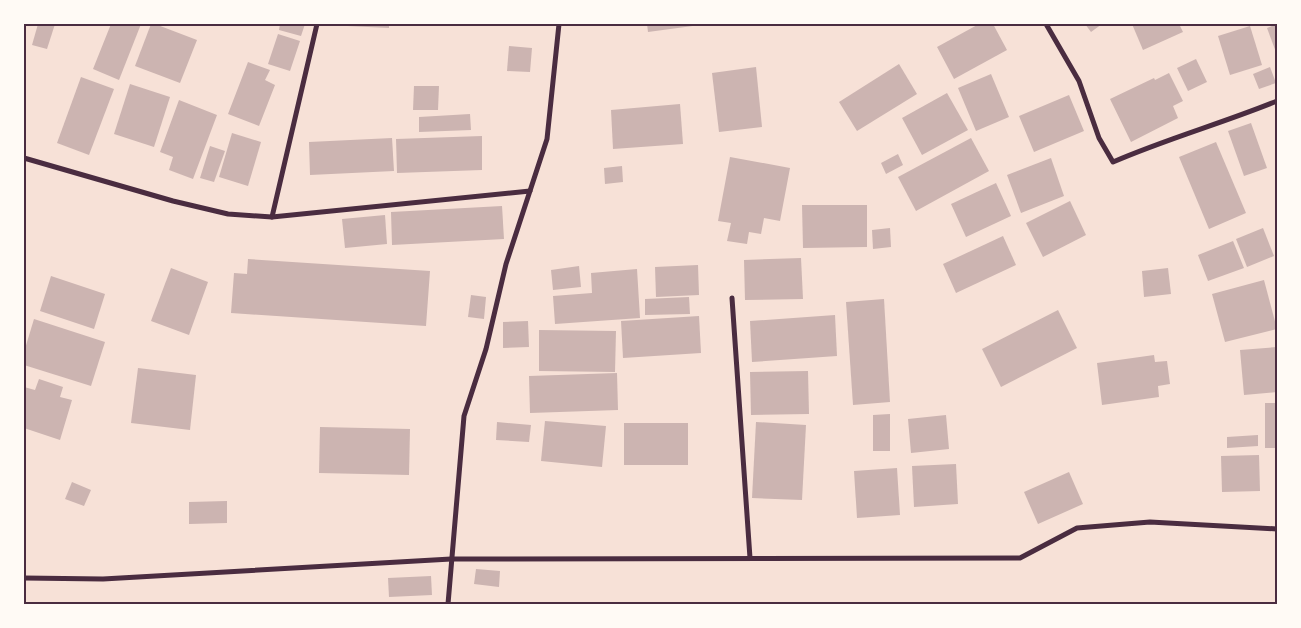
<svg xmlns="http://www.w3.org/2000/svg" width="1301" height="628" font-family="'Alegreya Sans',sans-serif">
  <rect width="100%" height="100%" fill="#f7e1d7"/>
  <!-- building -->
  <g fill="#ccb4b1">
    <path d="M38,24H55L47,49L32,45Z"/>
    <path d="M111,24H141L119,80L93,69Z"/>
    <path d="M151,24H155L197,40L180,83L135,66Z"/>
    <path d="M280,24H305L301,36L279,30Z"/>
    <path d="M347,24H389V28L347,26Z"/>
    <path d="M647,24H700V25L648,32Z"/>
    <path d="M979,24H993L1007,50L954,79L937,47Z"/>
    <path d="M1085,24H1102L1091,32Z"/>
    <path d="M1132,24H1179L1183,32L1143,50Z"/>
    <path d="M1277,24V55L1267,28Z"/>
    <path d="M1250,26L1262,65L1230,75L1218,36Z"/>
    <path d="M278,34L300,41L290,71L268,64Z"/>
    <path d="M509,46L532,48L530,72L507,71Z"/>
    <path d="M1196,59L1207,82L1188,91L1177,68Z"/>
    <path d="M248,62L270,70L265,80L275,85L259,126L228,114Z"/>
    <path d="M899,64L917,94L857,131L839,102Z"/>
    <path d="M756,67L762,127L719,132L712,73Z"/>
    <path d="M1270,67L1276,83L1259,89L1253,74Z"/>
    <path d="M1169,73L1183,101L1173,106L1178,118L1131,142L1110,99L1154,78L1155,80Z"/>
    <path d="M991,74L1009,117L976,131L958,88Z"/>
    <path d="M81,77L114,89L89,155L57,143Z"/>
    <path d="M130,84L170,97L154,147L114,134Z"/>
    <path d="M414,86H439L438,110H413Z"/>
    <path d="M947,93L968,130L922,155L902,118Z"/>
    <path d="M1069,95L1084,131L1034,152L1019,116Z"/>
    <path d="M179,100L217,115L193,179L169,170L173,157L160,152Z"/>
    <path d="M680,104L683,144L613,149L611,110Z"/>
    <path d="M470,114L471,130L419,132V117Z"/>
    <path d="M1251,123L1267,168L1244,176L1228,131Z"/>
    <path d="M232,133L261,142L248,186L219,177Z"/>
    <path d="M482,136V170L397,173L396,139Z"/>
    <path d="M392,138L394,171L310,175L309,142Z"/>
    <path d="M971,138L989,171L916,211L898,177Z"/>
    <path d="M1216,142L1246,213L1209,229L1179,157Z"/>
    <path d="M210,146L225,151L214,182L200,178Z"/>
    <path d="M898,154L903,165L886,174L881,163Z"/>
    <path d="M730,157L790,168L780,221L764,218L761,234L749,232L747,244L727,241L731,223L718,221Z"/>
    <path d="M1051,158L1064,196L1021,213L1007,175Z"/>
    <path d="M622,166L623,182L605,184L604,168Z"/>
    <path d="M996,183L1011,216L966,237L951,204Z"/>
    <path d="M1070,201L1086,235L1043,257L1026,223Z"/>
    <path d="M802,205H867V247L803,248Z"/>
    <path d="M502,206L504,239L392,245L391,212Z"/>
    <path d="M385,215L387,244L345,248L342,219Z"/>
    <path d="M890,228L891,247L873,249L872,230Z"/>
    <path d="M1263,228L1274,256L1247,267L1236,239Z"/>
    <path d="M1003,236L1016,265L956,293L943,264Z"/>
    <path d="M1233,241L1244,268L1208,281L1198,255Z"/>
    <path d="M801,258L803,299L745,300L744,260Z"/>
    <path d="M248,259L430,271L426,326L231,313L234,273L247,274Z"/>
    <path d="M698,265L699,295L656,297L655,267Z"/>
    <path d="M579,266L581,287L553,290L551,270Z"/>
    <path d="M171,268L208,282L189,335L151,321Z"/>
    <path d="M1168,268L1171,294L1144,297L1142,271Z"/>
    <path d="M637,269L640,318L555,324L553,296L592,293L591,273Z"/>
    <path d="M51,276L105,294L94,329L40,311Z"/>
    <path d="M1264,280L1277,329L1225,342L1212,294Z"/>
    <path d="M471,295L486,297L484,319L468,317Z"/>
    <path d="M689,297L690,314L645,315V299Z"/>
    <path d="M884,299L890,402L853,405L846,302Z"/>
    <path d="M1058,310L1077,348L1001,387L982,349Z"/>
    <path d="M835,315L837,356L752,362L750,321Z"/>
    <path d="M699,316L701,353L623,358L621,321Z"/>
    <path d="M34,319L105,342L91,386L24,365V352Z"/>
    <path d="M528,321L529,347L503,348V322Z"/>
    <path d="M539,330L616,331L615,372L539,371Z"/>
    <path d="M1277,347V392L1244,395L1240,350Z"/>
    <path d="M1154,355L1155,362L1167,361L1170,384L1158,386L1159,397L1102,405L1097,363Z"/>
    <path d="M138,368L196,375L190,430L131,423Z"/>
    <path d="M808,371L809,414L751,415L750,372Z"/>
    <path d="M617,373L618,410L530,413L529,376Z"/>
    <path d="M39,379L63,387L60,397L72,400L60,440L24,428V387L35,390Z"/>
    <rect x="1265" y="403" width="12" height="45"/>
    <path d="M890,414V451H873V415Z"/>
    <path d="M946,415L949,449L911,453L908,419Z"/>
    <path d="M545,421L606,426L602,467L541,461Z"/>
    <path d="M497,422L531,425L529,442L496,440Z"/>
    <path d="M756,422L806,425L802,500L752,498Z"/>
    <rect x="624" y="423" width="64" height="42"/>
    <path d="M320,427L410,429L409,475L319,473Z"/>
    <path d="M1258,435V446L1227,448V437Z"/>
    <path d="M1259,455L1260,491L1222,492L1221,456Z"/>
    <path d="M956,464L958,504L914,507L912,466Z"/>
    <path d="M897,468L900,515L857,518L854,471Z"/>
    <path d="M1069,472L1083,504L1038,524L1024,492Z"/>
    <path d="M72,482L91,490L84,506L65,499Z"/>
    <path d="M227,501V523L189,524V502Z"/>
    <path d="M476,569L500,571L499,587L474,584Z"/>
    <path d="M431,576L432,595L389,597L388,578Z"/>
  </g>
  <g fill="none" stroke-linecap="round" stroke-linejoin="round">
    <!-- minor -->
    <g stroke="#4a2c40" stroke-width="5">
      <path d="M1046,24L1079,81L1099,138L1113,162C1166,139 1223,123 1277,101"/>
      <path d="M24,158L173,201L228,214L272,217L530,191"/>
      <path d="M272,217L317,24"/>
      <path d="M732,298L750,558"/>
      <path d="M24,578L103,579L451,559L1020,558L1077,528L1150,522L1277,529"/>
      <path d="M448,604L464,416L486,349L506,264L547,139L559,24"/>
    </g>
  </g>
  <!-- border -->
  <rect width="1301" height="628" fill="none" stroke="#fffaf5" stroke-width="50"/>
  <rect x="25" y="25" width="1251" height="578" fill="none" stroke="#4a2c40" stroke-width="2"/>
</svg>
